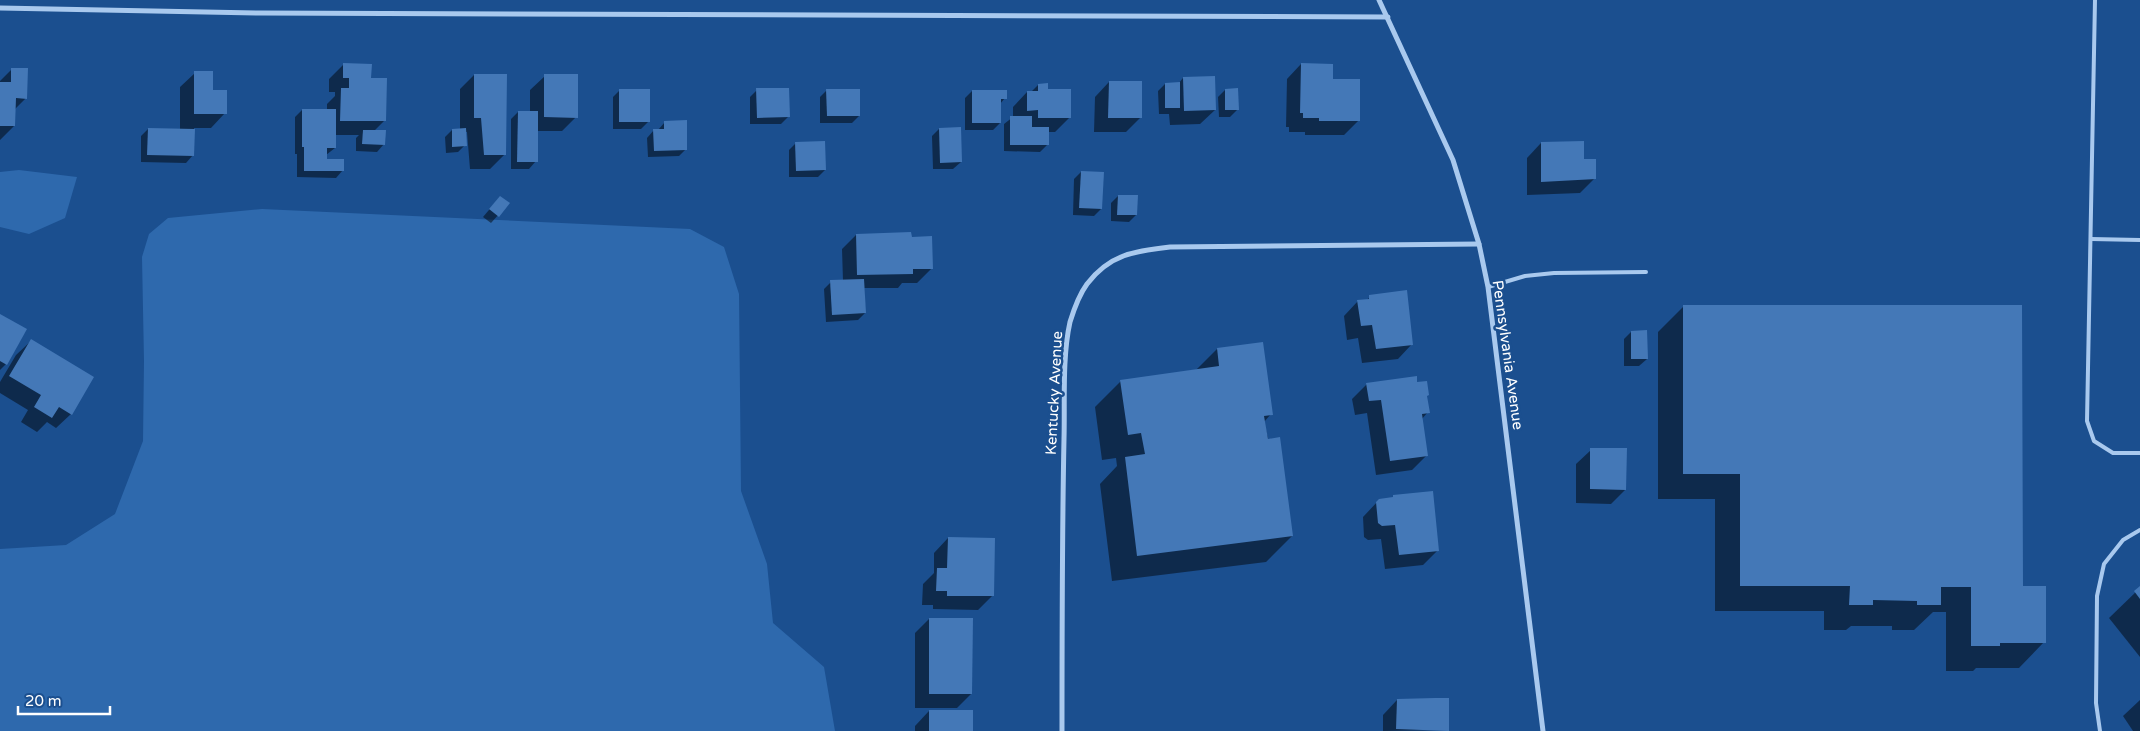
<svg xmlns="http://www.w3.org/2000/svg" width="2140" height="731" font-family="'Varela Round',sans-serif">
  <rect width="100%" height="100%" fill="#1b4f8f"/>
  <!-- green -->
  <g fill="#2e69ad">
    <path d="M19,170L77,177L65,218L29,234L0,227V172Z"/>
    <path d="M262,209L690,229L724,247L739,294L741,491L767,564L773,623L824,667L835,731H0V549L66,545L115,514L143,441L144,361L142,257L149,234L168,218Z"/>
  </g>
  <!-- shadow -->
  <g fill="#0007">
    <path d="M344,64L370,79L384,121L374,131L384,144L377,152L356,151V138L359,135H335V148L326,155V160L343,170L336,178L297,177V154H295V117L302,110H327V104L335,96V92H329V79Z"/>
    <path d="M1301,64L1331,80L1359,120L1344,135H1305V132H1289V127H1286L1287,79Z"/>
    <path d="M12,69L26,98L14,110V126L0,140V81Z"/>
    <path d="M195,73L212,91L225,113L211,128H194L193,155L186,163L141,162V136L148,129L180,130V87Z"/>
    <path d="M474,75L505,154L490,169H470L467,132H465V145L458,152L446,153L445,137L452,130L460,129V89Z"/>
    <path d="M545,76L576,117L562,131H536V161L529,169H511V119L518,112H530V90Z"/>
    <path d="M1183,78L1215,110L1200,124L1170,125L1169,114H1159L1158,91L1165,84H1178Z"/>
    <path d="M1109,82L1140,118L1126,132H1094L1095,97Z"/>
    <path d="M1038,85L1046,91L1070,117L1055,132H1048L1047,145L1040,152L1004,151V124L1013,117V107L1027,92H1031Z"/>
    <path d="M620,90L648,122L641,129H613V97Z"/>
    <path d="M757,90L788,117L781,124H750V97Z"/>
    <path d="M827,90L859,116L852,123H820V97Z"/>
    <path d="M1225,90L1237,110L1230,117H1219L1218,97Z"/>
    <path d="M972,91L1005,98L1000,104V123L993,130H965V98Z"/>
    <path d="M665,122L686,149L679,156L648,157L647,138L654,130H658Z"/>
    <path d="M939,129L961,162L953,169H933L932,136Z"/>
    <path d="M796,143L825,170L818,177H789V150Z"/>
    <path d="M1541,143L1583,160L1594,179L1580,193L1527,195V158Z"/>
    <path d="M1081,172L1101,209L1094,216L1073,215L1074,179Z"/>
    <path d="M1118,196L1136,215L1129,222L1111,221V203Z"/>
    <path d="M500,197L508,204L491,223L483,217Z"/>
    <path d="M856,235L910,238L932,268L917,283H902L898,288H864L865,313L858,320L826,322L824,289L831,282L843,281L842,249Z"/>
    <path d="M1370,297L1412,344L1398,359L1362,363L1358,338L1347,340L1344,316L1358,301H1366Z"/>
    <path d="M1684,306L2021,587L2044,642L2019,668H1976L1973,671H1946V612H1933L1914,630H1892V626H1851L1846,630H1824V611H1715V499H1658V332Z"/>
    <path d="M0,315L6,364L0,370Z"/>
    <path d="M1631,332L1647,359L1639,366H1624V339Z"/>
    <path d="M31,341L71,414L56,428L47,422L37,432L21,422L28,410L0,393V382L16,355Z"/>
    <path d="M1217,349L1271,414L1264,422L1292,536L1266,562L1112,581L1100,484L1117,466L1116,458L1102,460L1095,407L1121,381L1196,370Z"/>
    <path d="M1367,384H1416L1426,396L1428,412L1421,420L1427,455L1412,470L1376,475L1367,413L1355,415L1352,399Z"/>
    <path d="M1591,450L1625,490L1611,504L1576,503V464Z"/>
    <path d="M1379,500L1438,550L1423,565L1385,569L1381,539L1368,540L1364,537L1363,517Z"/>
    <path d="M948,538L992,596L978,610L933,609V605H922L923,584L934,573V553Z"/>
    <path d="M2140,588V657L2109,618Z"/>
    <path d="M929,619L971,694L957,708H915V633Z"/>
    <path d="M1397,700L1448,730L1383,731V715Z"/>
    <path d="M2140,700V731H2133L2123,716Z"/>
    <path d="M929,711L971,731H915V726Z"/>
  </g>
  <!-- building -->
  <g fill="#4478b7">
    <path d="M343,63L372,64L371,78H387L386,121H340L341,88H349V78H343Z"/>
    <path d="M1301,63L1333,64V79H1360V121H1319V118H1303V113H1300Z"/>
    <path d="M11,68H28L27,99L16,98L15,126H0V82H11Z"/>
    <path d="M194,71H213V90H227V114H194Z"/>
    <path d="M474,74H507L506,155H484L481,118H474Z"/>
    <path d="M544,74H578V118L544,117Z"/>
    <path d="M1215,76L1216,110L1184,111L1183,77Z"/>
    <path d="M1109,81H1142V118H1108Z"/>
    <path d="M1180,82V108H1165V83Z"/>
    <path d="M1048,83V89H1071V118H1038V110L1027,111V91H1038V84Z"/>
    <path d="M756,88H789L790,117L757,118Z"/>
    <path d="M1238,88L1239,110H1225V89Z"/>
    <rect x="619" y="89" width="31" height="33"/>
    <path d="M826,89H860V116H827Z"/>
    <path d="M972,90H1007V99H1001V123H972Z"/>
    <path d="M302,109H336V148H327V159H344V171H304V147H302Z"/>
    <path d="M518,111H538V162H517Z"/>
    <path d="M1010,116H1032V127H1049V145H1010Z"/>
    <path d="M687,120V150L654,151L653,129H664V121Z"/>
    <path d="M961,127L962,162L940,163L939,128Z"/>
    <path d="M148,128L195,129L194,156L147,155Z"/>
    <path d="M466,128L467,146L452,147V129Z"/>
    <path d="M363,130H386L385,145L362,144Z"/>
    <path d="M825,141L826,170L796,171L795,142Z"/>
    <path d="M1584,141V159H1596V179L1541,182V142Z"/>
    <path d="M1081,171L1104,172L1102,209L1079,208Z"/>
    <path d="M1118,195H1138L1137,215H1117Z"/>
    <path d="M500,196L510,203L499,217L489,209Z"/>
    <path d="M911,232L912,237L932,236L933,269H913V274L857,275L856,234Z"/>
    <path d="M864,279L866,313L832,315L830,280Z"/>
    <path d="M1407,290L1413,345L1376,349L1372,325L1361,326L1357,300L1369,299V295Z"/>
    <path d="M1683,305H2022L2023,586H2046V643H2000V646H1971V587H1941V605H1917V601L1873,600V605H1849L1850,586H1740V474H1683Z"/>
    <path d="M0,314L27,329L7,365L0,361Z"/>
    <path d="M1647,330L1648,359H1631V331Z"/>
    <path d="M31,339L94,377L72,415L59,407L52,418L34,407L41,395L9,376Z"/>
    <path d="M1263,342L1273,415L1264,416L1268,439L1280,437L1293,536L1137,556L1125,457L1145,454L1141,433L1128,435L1120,380L1219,366L1217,348Z"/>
    <path d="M1417,376V382L1427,381L1429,395L1427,396L1430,413L1422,414L1428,456L1390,461L1381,400L1369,401L1366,383Z"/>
    <path d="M1590,448H1627L1626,490L1590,489Z"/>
    <path d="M1433,491L1439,551L1399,555L1395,525L1382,526L1378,523L1376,502L1379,499L1393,497V495Z"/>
    <path d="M948,537L995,538L994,596H947V591H936L937,568H947Z"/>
    <path d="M2140,586V599L2134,591Z"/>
    <path d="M929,618H973L972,694H929Z"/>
    <path d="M1435,698H1449V731L1396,729L1397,699Z"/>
    <rect x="929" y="710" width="44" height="21"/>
  </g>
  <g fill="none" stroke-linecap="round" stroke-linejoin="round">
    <!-- service -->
    <g stroke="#a9c9ee" stroke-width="4">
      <path d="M2095,0L2087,421L2094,441L2113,453H2140"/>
      <path d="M2091,239L2140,240"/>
      <path d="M1488,287L1525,276L1554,273L1646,272"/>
      <path d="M2100,731L2096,703L2097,596L2104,564L2123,540L2140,530"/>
    </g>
    <!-- minor -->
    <g stroke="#a9c9ee" stroke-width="5">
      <path d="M1379,0L1453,160L1479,244L1488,287L1543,731"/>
      <path d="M0,8L260,13L1388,17"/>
      <path d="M1062,731C1062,634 1062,536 1064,439C1065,402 1062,358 1070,322C1074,309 1079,295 1087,284C1110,254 1135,251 1170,247L1479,244"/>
    </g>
  </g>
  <g text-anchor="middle" stroke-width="5" stroke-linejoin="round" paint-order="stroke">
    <!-- street labels -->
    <g font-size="15" fill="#fff" stroke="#1b4f8f">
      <text transform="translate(1508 355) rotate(82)" y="5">Pennsylvania Avenue</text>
      <text transform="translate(1054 393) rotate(-87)" y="5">Kentucky Avenue</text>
    </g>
  </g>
  <!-- scale -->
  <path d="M18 706v8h92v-8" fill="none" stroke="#ffffff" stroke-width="2.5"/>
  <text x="25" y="706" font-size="15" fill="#ffffff" stroke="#1b4f8f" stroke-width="4" paint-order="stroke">20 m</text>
</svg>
